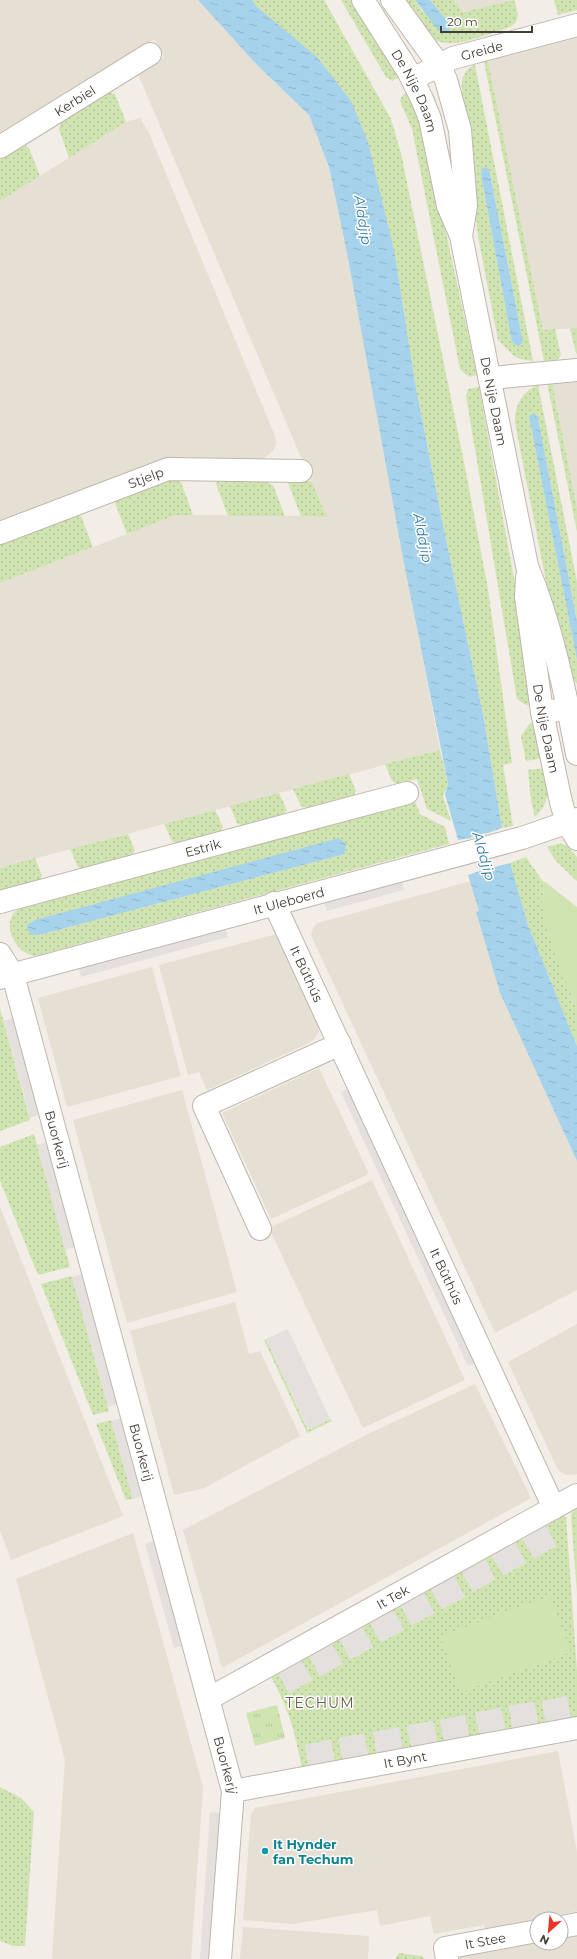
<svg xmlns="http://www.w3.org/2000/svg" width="577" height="1959" font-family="Montserrat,sans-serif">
  <defs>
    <pattern id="grass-dots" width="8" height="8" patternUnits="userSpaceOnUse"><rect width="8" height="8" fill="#d0e4b1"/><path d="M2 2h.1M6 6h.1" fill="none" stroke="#b4c499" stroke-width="1.8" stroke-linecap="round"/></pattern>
    <pattern id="park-tufts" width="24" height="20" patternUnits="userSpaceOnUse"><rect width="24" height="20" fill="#d0e4b1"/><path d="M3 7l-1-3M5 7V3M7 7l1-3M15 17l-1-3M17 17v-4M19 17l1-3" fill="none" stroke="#b4c499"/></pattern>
    <pattern id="water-ripples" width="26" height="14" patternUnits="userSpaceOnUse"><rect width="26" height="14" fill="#a6d3eb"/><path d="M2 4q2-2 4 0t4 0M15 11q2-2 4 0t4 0" fill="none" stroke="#90b6ca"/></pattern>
  </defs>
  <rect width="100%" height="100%" fill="#f2ede6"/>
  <!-- residential -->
  <g fill="#e5dfd4">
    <path d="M0,0H198L256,64L309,115L329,167L347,253L440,750L0,868V583L176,515L326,516L138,74L164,57L155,39L0,135Z"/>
    <path d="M454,0H515L462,12Z"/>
    <path d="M577,38V328L543,330L488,61Z"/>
    <path d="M140,118L149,133L275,436L276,444L273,451L263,459L166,458L0,522V201L126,122Z"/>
    <path d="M577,380V508L552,382Z"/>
    <path d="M471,881L479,912L476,913L500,993L577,1161V1290L495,1333L311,935L314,926L318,923Z"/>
    <path d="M277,934L320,1028L319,1032L314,1039L309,1043L207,1090L199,1072L188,1075L159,965Z"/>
    <path d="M152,967L181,1076L67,1107L38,998Z"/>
    <path d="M319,1068L369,1174L271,1219L222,1113Z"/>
    <path d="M182,1090L237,1292L127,1323L73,1120Z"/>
    <path d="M372,1180L465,1380L363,1428L269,1228Z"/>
    <path d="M0,1207L123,1516L11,1560L0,1530Z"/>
    <path d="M235,1302L249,1354L260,1351L300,1436L204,1488L174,1495L130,1331Z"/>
    <path d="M577,1324V1474L566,1475L558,1470L508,1362Z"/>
    <path d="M475,1384L531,1498L222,1668L183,1530L366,1435Z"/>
    <path d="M133,1533L203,1787L191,1959H52L65,1760L16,1579Z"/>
    <path d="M558,1751L577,1852V1911L485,1929L484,1925L434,1934L430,1916L380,1926L377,1910L293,1924L243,1920L251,1815L255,1808Z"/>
    <path d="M243,1927L369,1936L368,1959H240Z"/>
    <path d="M577,1935V1959H460L459,1957L537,1942L561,1943V1938Z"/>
  </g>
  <!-- grass -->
  <g fill="url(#grass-dots)" fill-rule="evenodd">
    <path d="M252,0H324L391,119L401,153L465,467L488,589L512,763L503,765L513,826L502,828L483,714L444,530L415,383L395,255Z"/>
    <path d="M341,0H354L401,76L392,81L386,77Z"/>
    <path d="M401,0H415L422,11L448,22L430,0H454L463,12L514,0C517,11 522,20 510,27C490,33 455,50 435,40C428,37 407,8 401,0Z"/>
    <path d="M554,0H577V10L558,15Z"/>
    <path d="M488,61L543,330L555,329L561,355L557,360L544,361L484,62Z"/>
    <path d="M475,65L533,361L520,359L513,355L498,340L478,236L460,93L463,92C459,83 464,68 475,65ZM482,169H489L523,342L519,345L512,343L481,174Z"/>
    <path d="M409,91L423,127L477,375L469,377L460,369L412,129L400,101L402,96Z"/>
    <path d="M108,92L115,94L126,122L69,158L59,129L61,122Z"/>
    <path d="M24,145L29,148L40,176L0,201V160Z"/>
    <path d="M570,328H577V354L576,353Z"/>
    <path d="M547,382H552L577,508V532Z"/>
    <path d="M538,385L577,582V621L538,418L532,414L529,417L577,660V684L571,677L553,617L515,423C514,406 522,391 538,385Z"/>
    <path d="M479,387L521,617L532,704L530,706L524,704L517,699L466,396L468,389Z"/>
    <path d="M174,479L181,482L193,515H176L127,534L115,503L117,500L168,480Z"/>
    <path d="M218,480H263L273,485L285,516H228L216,484Z"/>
    <path d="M289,480L311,481L327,517L301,516L288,483Z"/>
    <path d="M78,515L81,516L93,547L0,583V545Z"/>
    <path d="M530,723L536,724L543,758L526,761L521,736Z"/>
    <path d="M440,750L448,784L443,796L451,821L427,809L417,779L397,784L392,781L385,764Z"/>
    <path d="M545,768C548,789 552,800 535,817L531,800L528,770Z"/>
    <path d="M349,774L356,791L353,796L307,809L301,806L293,789Z"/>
    <path d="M279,793L287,810L284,815L243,826L237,823L230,806Z"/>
    <path d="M415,801L420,814L445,827L449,844L35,956C14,953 0,922 18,909ZM346,844L345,854L39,935H33Z"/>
    <path d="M215,810L223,827L220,832L177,844L172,841L164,824Z"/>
    <path d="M128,834L135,851L131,856L83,869L78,867L70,849Z"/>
    <path d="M561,843L568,847L577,857V881L556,861L547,847Z"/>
    <path d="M526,857L542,880L549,885L543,893L572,996L577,1008V1046L528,925L510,863Z"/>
    <path d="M35,858L42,876L39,881L0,891V868Z"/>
    <path d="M0,1008L30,1120L0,1131Z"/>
    <path d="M34,1134L70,1267L38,1275L0,1181V1147Z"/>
    <path d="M72,1276L109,1411L93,1415L41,1284Z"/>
    <path d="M266,1339L308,1430L330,1419L332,1421L307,1433L264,1340Z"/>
    <path d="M111,1420L133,1499L126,1500L96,1424Z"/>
    <path d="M577,1509V1593L571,1516L572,1512Z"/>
    <path d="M564,1516L566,1517L577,1671V1717L571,1718L542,1701L546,1723L538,1724L534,1702L509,1706L513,1729L505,1731L501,1708L475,1713L480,1735L469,1737L465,1715L444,1742L437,1743L433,1721L407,1726L412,1748L403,1749L373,1732L377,1754L368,1756L364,1734L339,1738L343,1761L335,1762L330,1740L305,1745L309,1767L302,1769C295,1732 289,1709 271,1677L278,1673L289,1692L312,1680L301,1661L309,1656L320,1676L342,1664L332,1644L340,1640L351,1659L373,1647L362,1627L370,1623L381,1642L404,1630L393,1610L401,1606L412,1625L434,1613L424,1594L431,1589L442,1609L465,1597L454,1577L462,1572L473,1592L495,1579L485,1560L492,1556L503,1575L526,1563L515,1543L523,1539L534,1558L556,1546L546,1526Z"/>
    <path d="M0,1787L21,1798L34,1812L25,1946H13L0,1941Z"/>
    <path d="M399,1953L421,1956L425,1959H395Z"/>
  </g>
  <!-- park -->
  <path fill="url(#park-tufts)" d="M277,1705L285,1738L255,1746L246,1713Z"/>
  <!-- garden -->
  <g fill="#d0e4b1">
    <path d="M549,885L577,907V1008C566,983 543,928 542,902C542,895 545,890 549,885Z"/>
    <path d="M550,1596L571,1652L461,1692L440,1636Z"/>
  </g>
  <!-- parking -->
  <g fill="#e3e0de">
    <path d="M402,881L404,890L327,911L324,902Z"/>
    <path d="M225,929L228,937L81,977L79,969Z"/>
    <path d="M13,1018L39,1115L30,1118L4,1021Z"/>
    <path d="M349,1088L476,1363L468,1366L341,1092Z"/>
    <path d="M46,1142L75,1247L65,1250L37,1145Z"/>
    <path d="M82,1274L117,1404L108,1407L72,1277Z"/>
    <path d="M288,1329L330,1419L309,1430L266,1339Z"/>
    <path d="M121,1418L142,1496L133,1499L111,1421Z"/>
    <path d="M546,1526L556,1546L534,1559L523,1539Z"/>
    <path d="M154,1541L183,1646L174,1648L145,1544Z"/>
    <path d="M515,1543L526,1563L503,1575L492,1556Z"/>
    <path d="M485,1560L495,1579L473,1592L462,1572Z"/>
    <path d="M454,1577L465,1597L442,1609L431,1589Z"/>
    <path d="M424,1594L434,1613L412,1625L401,1606Z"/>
    <path d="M393,1610L404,1630L381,1642L370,1623Z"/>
    <path d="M362,1627L373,1647L350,1659L340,1640Z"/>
    <path d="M332,1644L343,1664L320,1676L309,1656Z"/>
    <path d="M301,1661L312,1680L289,1693L278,1673Z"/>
    <path d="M567,1696L571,1718L546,1723L542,1701Z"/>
    <path d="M534,1702L538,1724L513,1729L508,1706Z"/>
    <path d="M501,1708L505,1731L480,1735L475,1713Z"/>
    <path d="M465,1715L469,1737L444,1742L440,1720Z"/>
    <path d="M433,1721L437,1743L412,1748L407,1726Z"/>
    <path d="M399,1727L403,1749L377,1754L373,1732Z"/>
    <path d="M364,1734L368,1756L343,1761L339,1738Z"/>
    <path d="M331,1740L335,1762L309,1767L305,1745Z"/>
    <path d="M210,1812L220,1813L209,1959H200Z"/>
  </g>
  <!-- water -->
  <g fill="url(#water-ripples)">
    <path d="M198,0H252L257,7L317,57L351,101L368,142L395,255L415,383L444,530L483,714L502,828L485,834L494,867L510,863L528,925L577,1046V1161L500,993L476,912L479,911L468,875L480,871L471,838L458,840L445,794L448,784L403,558L347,253L329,167L309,115L256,64Z"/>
    <path d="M415,0H430L448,22L450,30L446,32L438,30Z"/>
    <path d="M485,167L489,169L523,342L519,346L512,343L481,174L482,169Z"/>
    <path d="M531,414H535L538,418L577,621V660L529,417Z"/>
    <path d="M339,838L346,844L345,854L39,935H33L28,931L27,925L35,920Z"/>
  </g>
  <!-- pier -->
  <path fill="#f2ede6" d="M485,833L494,868L480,871L471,837Z"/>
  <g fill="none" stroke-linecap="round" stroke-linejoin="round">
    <defs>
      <g id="minor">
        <path id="s1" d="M413,79L453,58L577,25"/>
        <path id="s2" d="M0,147L150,54"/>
        <path d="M491,378L577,370"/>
        <path id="s3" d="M0,533L168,469L301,471"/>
        <path d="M542,712L577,708"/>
        <path id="s4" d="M0,902L407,793"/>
        <path id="s5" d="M274,903L554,1508"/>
        <path id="s6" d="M0,954L13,975L233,1791L220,1959"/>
        <path id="s7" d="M0,978L522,838L577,819"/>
        <path d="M260,1229L204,1106L340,1044"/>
        <path id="s8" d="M208,1699L577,1495"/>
        <path id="s9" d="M233,1791L577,1728"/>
        <path d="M561,1927L577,1924"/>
        <path id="s10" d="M447,1959L445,1948L537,1931"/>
      </g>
      <g id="tertiary">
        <path id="s11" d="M363,0L408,71L422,99L430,119L448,206L461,236L527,566C552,626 565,691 577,754"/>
        <path d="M392,0L439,65L446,80L460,130L466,206L461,236"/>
        <path id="s12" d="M527,577L526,597L542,712L561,802L567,823L577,839"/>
      </g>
    </defs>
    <!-- minor casing -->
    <use href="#minor" stroke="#bfb7ac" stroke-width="24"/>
    <!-- tertiary casing -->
    <use href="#tertiary" stroke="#bfb7ac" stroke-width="24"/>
    <!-- minor -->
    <use href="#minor" stroke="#fff" stroke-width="22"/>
    <!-- tertiary -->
    <use href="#tertiary" stroke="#fff" stroke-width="22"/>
  </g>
  <!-- markers -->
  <circle fill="#0f9aa8" stroke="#fff" stroke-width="1.5" cx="265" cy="1851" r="4"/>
  <g text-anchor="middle" stroke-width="3" stroke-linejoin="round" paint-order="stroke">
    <!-- street labels -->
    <g font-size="13" fill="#443d36" stroke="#fff">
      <text dy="5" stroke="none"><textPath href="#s1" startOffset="75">Greide</textPath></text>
      <text dy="5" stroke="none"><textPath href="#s11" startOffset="105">De Nije Daam</textPath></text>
      <text dy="5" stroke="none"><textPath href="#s2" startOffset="88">Kerbiel</textPath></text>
      <text dy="5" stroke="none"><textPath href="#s11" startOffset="427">De Nije Daam</textPath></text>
      <text dy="5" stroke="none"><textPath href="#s3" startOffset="156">Stjelp</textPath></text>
      <text dy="5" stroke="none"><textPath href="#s12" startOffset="153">De Nije Daam</textPath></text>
      <text dy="5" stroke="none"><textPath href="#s4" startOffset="210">Estrik</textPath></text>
      <text dy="5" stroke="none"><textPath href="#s7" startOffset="299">It Uleboerd</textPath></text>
      <text dy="5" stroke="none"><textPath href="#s5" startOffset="78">It Bûthús</textPath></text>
      <text dy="5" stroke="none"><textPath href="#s6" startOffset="195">Buorkerij</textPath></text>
      <text dy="5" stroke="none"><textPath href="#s5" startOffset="411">It Bûthús</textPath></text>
      <text dy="5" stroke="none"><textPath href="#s6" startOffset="519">Buorkerij</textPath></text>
      <text dy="5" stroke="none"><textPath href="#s8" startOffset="211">It Tek</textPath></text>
      <text dy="5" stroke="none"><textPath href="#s9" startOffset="175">It Bynt</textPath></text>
      <text dy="5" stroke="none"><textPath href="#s6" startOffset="843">Buorkerij</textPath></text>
      <text dy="5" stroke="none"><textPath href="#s10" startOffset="52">It Stee</textPath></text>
    </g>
    <!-- culture labels -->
    <g font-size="13" font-weight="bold" fill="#0d838f" stroke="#fff" text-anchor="start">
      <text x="273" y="1849">It Hynder<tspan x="273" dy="15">fan Techum</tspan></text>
    </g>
    <!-- water labels -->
    <g font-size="14" font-style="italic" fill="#347aa0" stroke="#fff">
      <text transform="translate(363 220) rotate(81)" y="5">Alddjip</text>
      <text transform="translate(423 538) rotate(79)" y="5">Alddjip</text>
      <text transform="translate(484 856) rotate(74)" y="5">Alddjip</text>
    </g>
    <!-- neighbourhood labels -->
    <g font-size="14" letter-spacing="1" fill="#665b4e" stroke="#fff">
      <text x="320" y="1708">TECHUM</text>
    </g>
  </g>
  <!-- north arrow -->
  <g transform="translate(549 1931) rotate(207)"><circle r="19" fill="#ffffff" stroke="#b4b1af"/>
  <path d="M0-3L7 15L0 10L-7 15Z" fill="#eb3423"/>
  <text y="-6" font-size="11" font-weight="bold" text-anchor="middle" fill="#443d36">N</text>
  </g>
  <!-- scale -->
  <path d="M441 26v6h91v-6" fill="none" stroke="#443d36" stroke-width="2"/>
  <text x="447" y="26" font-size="12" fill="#443d36" stroke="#ffffff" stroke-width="3" paint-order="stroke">20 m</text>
</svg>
